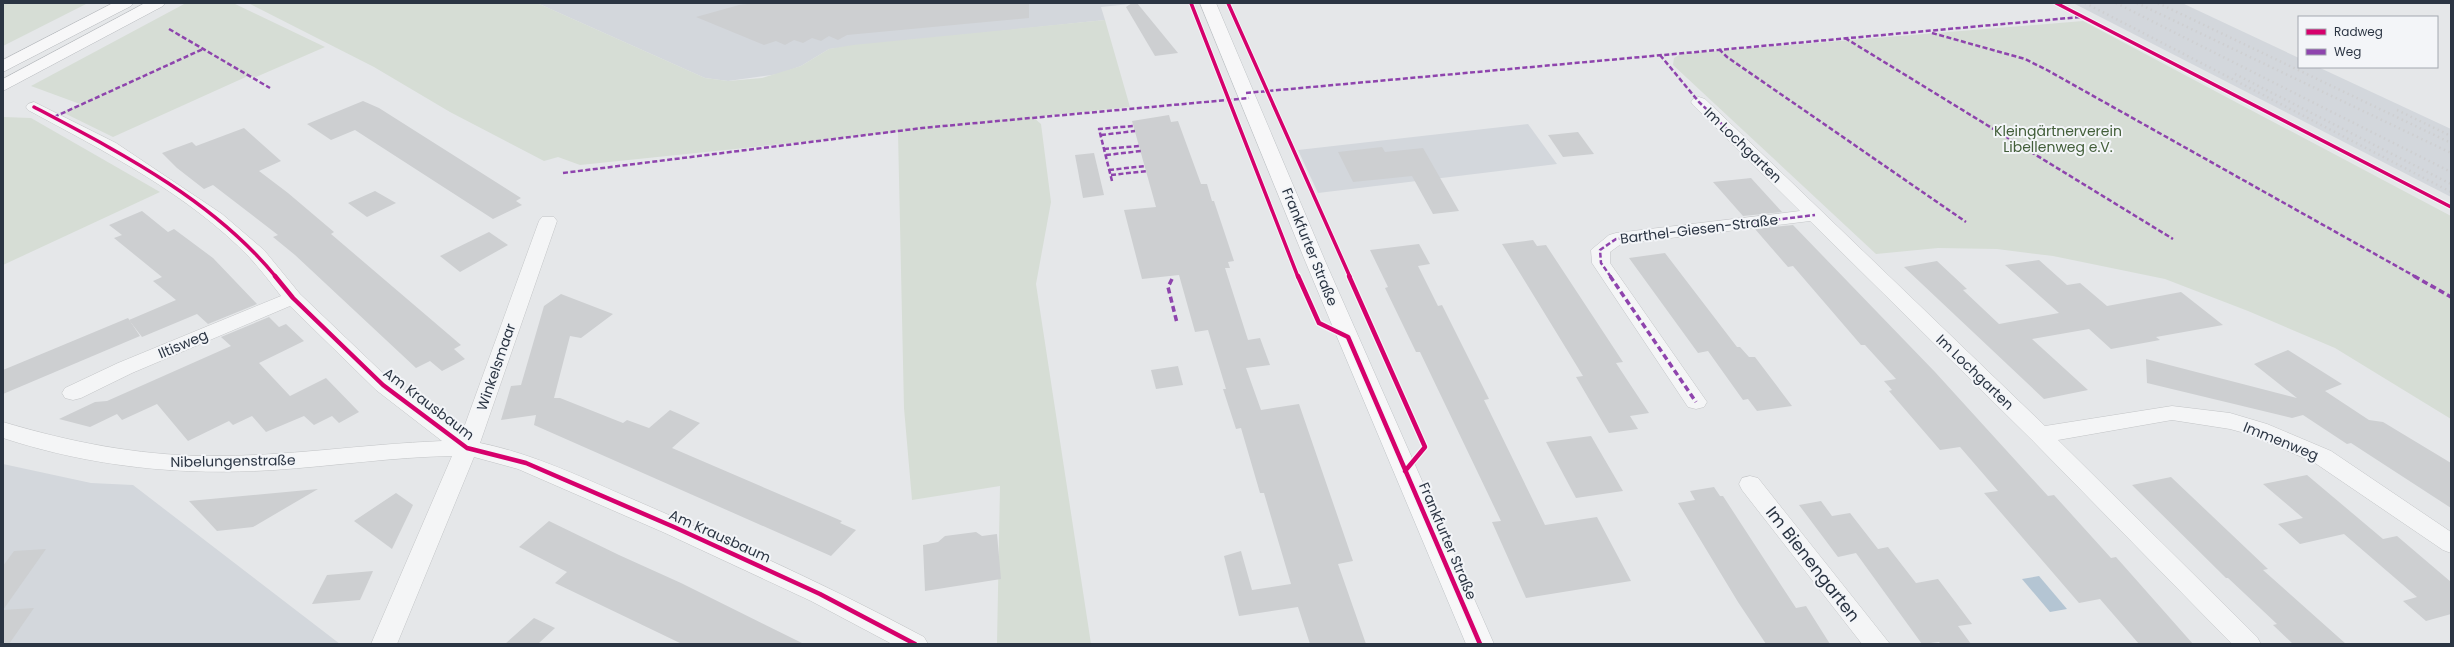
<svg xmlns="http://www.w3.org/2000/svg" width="2454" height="647" font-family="Poppins,sans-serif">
  <rect width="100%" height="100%" fill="#e5e7e9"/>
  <!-- built -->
  <g fill="#d3d7dc">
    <path d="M537,3H1140L1101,7L1105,20L829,49L801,66L779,74L728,81L705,78Z"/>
    <path d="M2073,3H2182L2299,58V67H2318L2451,129V197Z"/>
    <path d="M1528,124L1557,164L1318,193L1298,150Z"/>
    <path d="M3,464L91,483L133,485L340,644H3Z"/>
  </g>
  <!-- green -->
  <g fill="#d6ddd5">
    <path d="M3,3H88L3,46Z"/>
    <path d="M186,3H233L325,47L256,77L248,76L113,137L62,112L80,104L31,86Z"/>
    <path d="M248,3H537L705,78L728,81L762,78L801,66L829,49L853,45L1105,20L1130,107L1033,117L1041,124L1051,202L1036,284L1091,644H997L1000,486L912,500L904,408L898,132L580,165L558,157L544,161L450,112L374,67Z"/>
    <path d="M2083,21L2451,216V419L2335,348L2248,311L2165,279L2053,256L1997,249L1938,248L1876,254L1673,65L1674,58L1681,54Z"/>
    <path d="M3,117L31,118L160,192L3,265Z"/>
  </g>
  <!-- water -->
  <path fill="#b4c5d3" d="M2039,576L2067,609L2050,612L2022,579Z"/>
  <!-- building -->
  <g fill="#cdcfd1">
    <path d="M756,3H1029V18L847,35L838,40L829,36L821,41L812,38L803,43L794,40L785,45L776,41L764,45L696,17L739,5Z"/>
    <path d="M1132,3H1137L1178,53L1155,56L1126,7Z"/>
    <path d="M363,101L379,108L521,198L516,201L522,205L493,219L355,130L331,140L307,124Z"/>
    <path d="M1169,115L1171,122L1178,121L1201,184H1207L1212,201H1214L1234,261L1228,262L1230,268H1225L1248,340L1260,338L1270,365L1246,368L1261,410L1299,404L1353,561L1338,564L1366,644H1310L1298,607L1239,616L1224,556L1241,551L1252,590L1291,584L1264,493H1260L1241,428L1236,429L1223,389H1226L1208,330L1195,332L1179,275L1142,279L1124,210L1156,207L1132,121Z"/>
    <path d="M244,128L281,161L259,171L288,193L334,232L331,234L461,345L454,349L465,359L442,371L430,361L416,368L295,255L273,237L278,235L213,185L204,189L177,168L162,153L192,142L196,146Z"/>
    <path d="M1578,132L1594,154L1563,157L1548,135Z"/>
    <path d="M1382,147L1385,152L1423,148L1459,211L1433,214L1412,176L1353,182L1338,152Z"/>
    <path d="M1094,153L1104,195L1083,198L1075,155Z"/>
    <path d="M1751,178L1782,212L1743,216L1713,182Z"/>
    <path d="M375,191L396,203L367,217L348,203Z"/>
    <path d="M142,211L168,232L174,229L213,258L257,304L208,324L197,314L142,337L129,320L176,300L153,281L162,277L114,238L122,235L109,225Z"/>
    <path d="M1793,225L1935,372L2048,496L2054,495L2111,558L2116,557L2193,644H2139L2100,599L2079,603L1984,493L1998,491L1960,447L1940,450L1889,391L1892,390L1884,381L1896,379L1865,345H1861L1793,266L1788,267L1755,229Z"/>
    <path d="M489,232L508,245L460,272L440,256Z"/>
    <path d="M1533,240L1537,246L1546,245L1623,362L1616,363L1649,413L1630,416L1638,429L1609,433L1576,377L1583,376L1502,244Z"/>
    <path d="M1419,244L1430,264L1418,266L1438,306L1442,305L1489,399L1484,400L1545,525L1597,517L1631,581L1526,598L1492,522L1501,521L1420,352H1416L1385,288L1388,287L1370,250Z"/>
    <path d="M1665,253L1737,347H1740L1749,357H1755L1792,406L1757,411L1748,399L1743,400L1708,351L1698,353L1629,258Z"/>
    <path d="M2039,260L2067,285L2080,283L2107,306L2181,292L2223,325L2156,337L2160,340L2111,349L2089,329L2032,339L2088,390L2044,399L1904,267L1937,261L1967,289L1963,290L1999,324L2059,313L2005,265Z"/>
    <path d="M561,294L613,314L581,338L570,336L554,398H560L623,423L627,420L649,428L670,410L700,423L672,448L842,521L840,523L856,530L831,556L534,425L536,415L501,420L511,386L521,385L544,306Z"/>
    <path d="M269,317L279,327L286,324L304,341L259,363L290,396L326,378L359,412L339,423L332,416L314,425L304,416L266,432L252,416L233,425L229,421L188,441L157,404L122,420L117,414L90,427L59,419L95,402L107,401L231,346L221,337Z"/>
    <path d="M128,318L140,336L3,394V370Z"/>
    <path d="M2288,350L2342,384L2325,391L2369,420L2383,422L2451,463V508L2351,443L2347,444L2303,415L2292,418L2147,383L2146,359L2297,398L2254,364Z"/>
    <path d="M1178,366L1183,385L1156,389L1151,370Z"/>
    <path d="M1591,436L1623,491L1576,498L1546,442Z"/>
    <path d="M2307,475L2383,539L2397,536L2451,582V614L2426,621L2403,601L2417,597L2344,534L2300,544L2278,524L2303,518L2263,484Z"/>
    <path d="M2171,477L2268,569L2263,570L2346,644H2293L2273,625L2277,624L2228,578H2226L2132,485Z"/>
    <path d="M1714,487L1720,496H1723L1796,608L1806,606L1830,644H1766L1738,602L1678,503L1695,500L1690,491Z"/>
    <path d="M318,489L253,527L217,531L189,501Z"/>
    <path d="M396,493L413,505L392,549L354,521Z"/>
    <path d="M1821,501L1832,516L1850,513L1878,549L1888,547L1916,583L1938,579L1972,624L1958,626L1971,644H1941L1939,642L1922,644L1856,553L1838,557L1799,505Z"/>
    <path d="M549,521L619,555L681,583L804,644H682L555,583L567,572L519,547Z"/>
    <path d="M976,532L982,536L997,534L1001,579L925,591L923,545L938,542L945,536Z"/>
    <path d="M46,549L3,610L34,608L9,644H3V566L14,551Z"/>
    <path d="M373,571L360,600L312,604L327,575Z"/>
    <path d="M534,618L555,628L538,644H505Z"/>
  </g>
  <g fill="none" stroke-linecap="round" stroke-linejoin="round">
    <defs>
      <g id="minor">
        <path d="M1699,97L1705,99L2045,426L2172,406L2230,413L2267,424L2331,451L2451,532V553L2443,550L2315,463L2252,435L2230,429L2172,420L2058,440L2257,637L2261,644H2232L2032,440L1810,221L1621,244L1610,252V263L1707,402L1704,407L1696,409L1688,407L1592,263L1591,250L1609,235L1616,233L1800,211L1693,105L1691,102L1693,99Z"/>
        <path d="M34,102L116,143L222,214L264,250L300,294L390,380L462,433L539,221L542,217H554L557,221L480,443C535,454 587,480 639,502C736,544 831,587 924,637L928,644H892L811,601L665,533L518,469L474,457L397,644H371L452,456C393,457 334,466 274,470C182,476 92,467 3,438V422C70,442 136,455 206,456C285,457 363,444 442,441L376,390L290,306L132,373L81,398L73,400L65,398L62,393L65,388L118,363L281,296C271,283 261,270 250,258C190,195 104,151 28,110L26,107L28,104Z"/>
        <path d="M1750,476L1758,478L1890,644H1862L1742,490L1739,484L1742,478Z"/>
      </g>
      <path id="primary" d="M1200,3H1216L1326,263L1494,644H1466L1306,263Z"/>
      <g id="motorway">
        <path d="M113,3H133L131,6L3,72V60Z"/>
        <path d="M145,3H165L163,6L3,91V79Z"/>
      </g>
    </defs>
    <!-- minor casing -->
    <use href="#minor" stroke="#c3c5c7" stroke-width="1"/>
    <!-- primary casing -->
    <use href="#primary" stroke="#c0c4c7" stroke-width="1"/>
    <!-- motorway casing -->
    <use href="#motorway" stroke="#b7babe" stroke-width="1"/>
    <!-- minor -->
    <use href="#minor" fill="#f4f5f6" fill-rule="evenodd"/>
    <!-- primary -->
    <use href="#primary" fill="#f7f7f8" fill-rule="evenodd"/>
    <!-- motorway -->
    <use href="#motorway" fill="#f7f7f8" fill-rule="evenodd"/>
    <!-- rail -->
    <g stroke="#cecfd1" stroke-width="2.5" stroke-dasharray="1.5 3.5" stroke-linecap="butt">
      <path d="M2085,3L2451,192"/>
      <path d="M2116,3L2451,172"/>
      <path d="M2137,3L2451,153"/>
      <path d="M2158,3L2451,143"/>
      <path d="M2235,74L2451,184"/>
      <path d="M2397,110L2451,136"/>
    </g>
    <!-- quiet-far1 -->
    <g stroke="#8e44ad" stroke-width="2.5" stroke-dasharray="5 2.5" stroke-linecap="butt">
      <path d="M169,29L270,88"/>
      <path d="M1932,33L2025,59L2047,70L2416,277"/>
      <path d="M1845,38L2173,239"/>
      <path d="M1719,49L1727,57L1966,222"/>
      <path d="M1660,55L1699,102L1758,159"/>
      <path d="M1246,93L2080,17"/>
      <path d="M54,117L203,49"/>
      <path d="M1101,135L1135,131"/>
      <path d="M1104,149L1139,146"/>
      <path d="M1106,155L1141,151"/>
      <path d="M1109,170L1145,166"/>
      <path d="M563,173L922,128L1249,98"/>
      <path d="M1111,175L1147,171"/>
      <path d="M1112,181L1099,129L1133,126"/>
      <path d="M1611,277L1601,263L1600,250L1616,239L1815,215"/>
    </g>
    <!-- quiet -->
    <g stroke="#8e44ad" stroke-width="3.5" stroke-dasharray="6 3.5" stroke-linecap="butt">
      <path d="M1610,276L1696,402"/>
      <path d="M2414,276L2451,297"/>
      <path d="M1172,279L1168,287L1177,323"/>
    </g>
    <defs>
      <g id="cycleway-far1">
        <path d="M1191,3L1298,277"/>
        <path d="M1228,3L1350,277"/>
        <path d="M2056,3L2451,207"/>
        <path d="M34,107C121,153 213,200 276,277"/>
      </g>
      <g id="cycleway">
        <path d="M275,276L293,298L383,385L467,448L526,463L674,527L820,594L915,644"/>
        <path d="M1298,276L1319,323L1348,337L1480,644"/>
        <path d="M1349,276L1425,447L1405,471"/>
      </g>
    </defs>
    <!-- cycleway-far1 casing -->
    <use href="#cycleway-far1" stroke="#f3f5f8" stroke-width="5.5"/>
    <!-- cycleway casing -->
    <use href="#cycleway" stroke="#f3f5f8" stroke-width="7"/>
    <!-- cycleway-far1 -->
    <use href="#cycleway-far1" stroke="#d6006c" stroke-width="3.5"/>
    <!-- cycleway -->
    <use href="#cycleway" stroke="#d6006c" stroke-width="4.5"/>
  </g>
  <g text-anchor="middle" stroke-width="4" stroke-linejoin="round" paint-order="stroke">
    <!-- park labels -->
    <g font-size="14" fill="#425e39" stroke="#f3f5f8">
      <text x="2058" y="136">Kleingärtnerverein<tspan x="2058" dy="16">Libellenweg e.V.</tspan></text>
    </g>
    <!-- street labels -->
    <g font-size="14" fill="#2b3543" stroke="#f3f5f8">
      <text transform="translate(1743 145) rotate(44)" y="5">Im Lochgarten</text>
      <text transform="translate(1699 229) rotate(-7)" y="5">Barthel-Giesen-Straße</text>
      <text transform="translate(1310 247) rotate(68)" y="5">Frankfurter Straße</text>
      <text transform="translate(183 344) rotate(-23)" y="5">Iltisweg</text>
      <text transform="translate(496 367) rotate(-71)" y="5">Winkelsmaar</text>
      <text transform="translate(1975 372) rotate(44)" y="5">Im Lochgarten</text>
      <text transform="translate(429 404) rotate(37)" y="5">Am Krausbaum</text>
      <text transform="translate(2281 441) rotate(22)" y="5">Immenweg</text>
      <text transform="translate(233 461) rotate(-1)" y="5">Nibelungenstraße</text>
      <text transform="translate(720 536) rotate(24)" y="5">Am Krausbaum</text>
      <text transform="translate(1448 541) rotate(67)" y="5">Frankfurter Straße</text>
    </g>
    <!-- near-street labels -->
    <g font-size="17" fill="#2b3543" stroke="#f3f5f8">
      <text transform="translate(1813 564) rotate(52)" y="6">Im Bienengarten</text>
    </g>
  </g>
  <!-- border -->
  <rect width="2454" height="647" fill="none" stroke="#2b3543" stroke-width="8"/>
  <!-- legend -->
  <rect x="2298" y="16" width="140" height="52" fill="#f3f5f8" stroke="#a3a8b0"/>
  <rect x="2306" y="29" width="20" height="6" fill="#d6006c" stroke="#a3a8b0"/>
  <text x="2334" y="36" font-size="12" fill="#2b3543">Radweg</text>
  <rect x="2306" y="49" width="20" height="6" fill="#8e44ad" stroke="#a3a8b0"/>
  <text x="2334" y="56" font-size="12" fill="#2b3543">Weg</text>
</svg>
